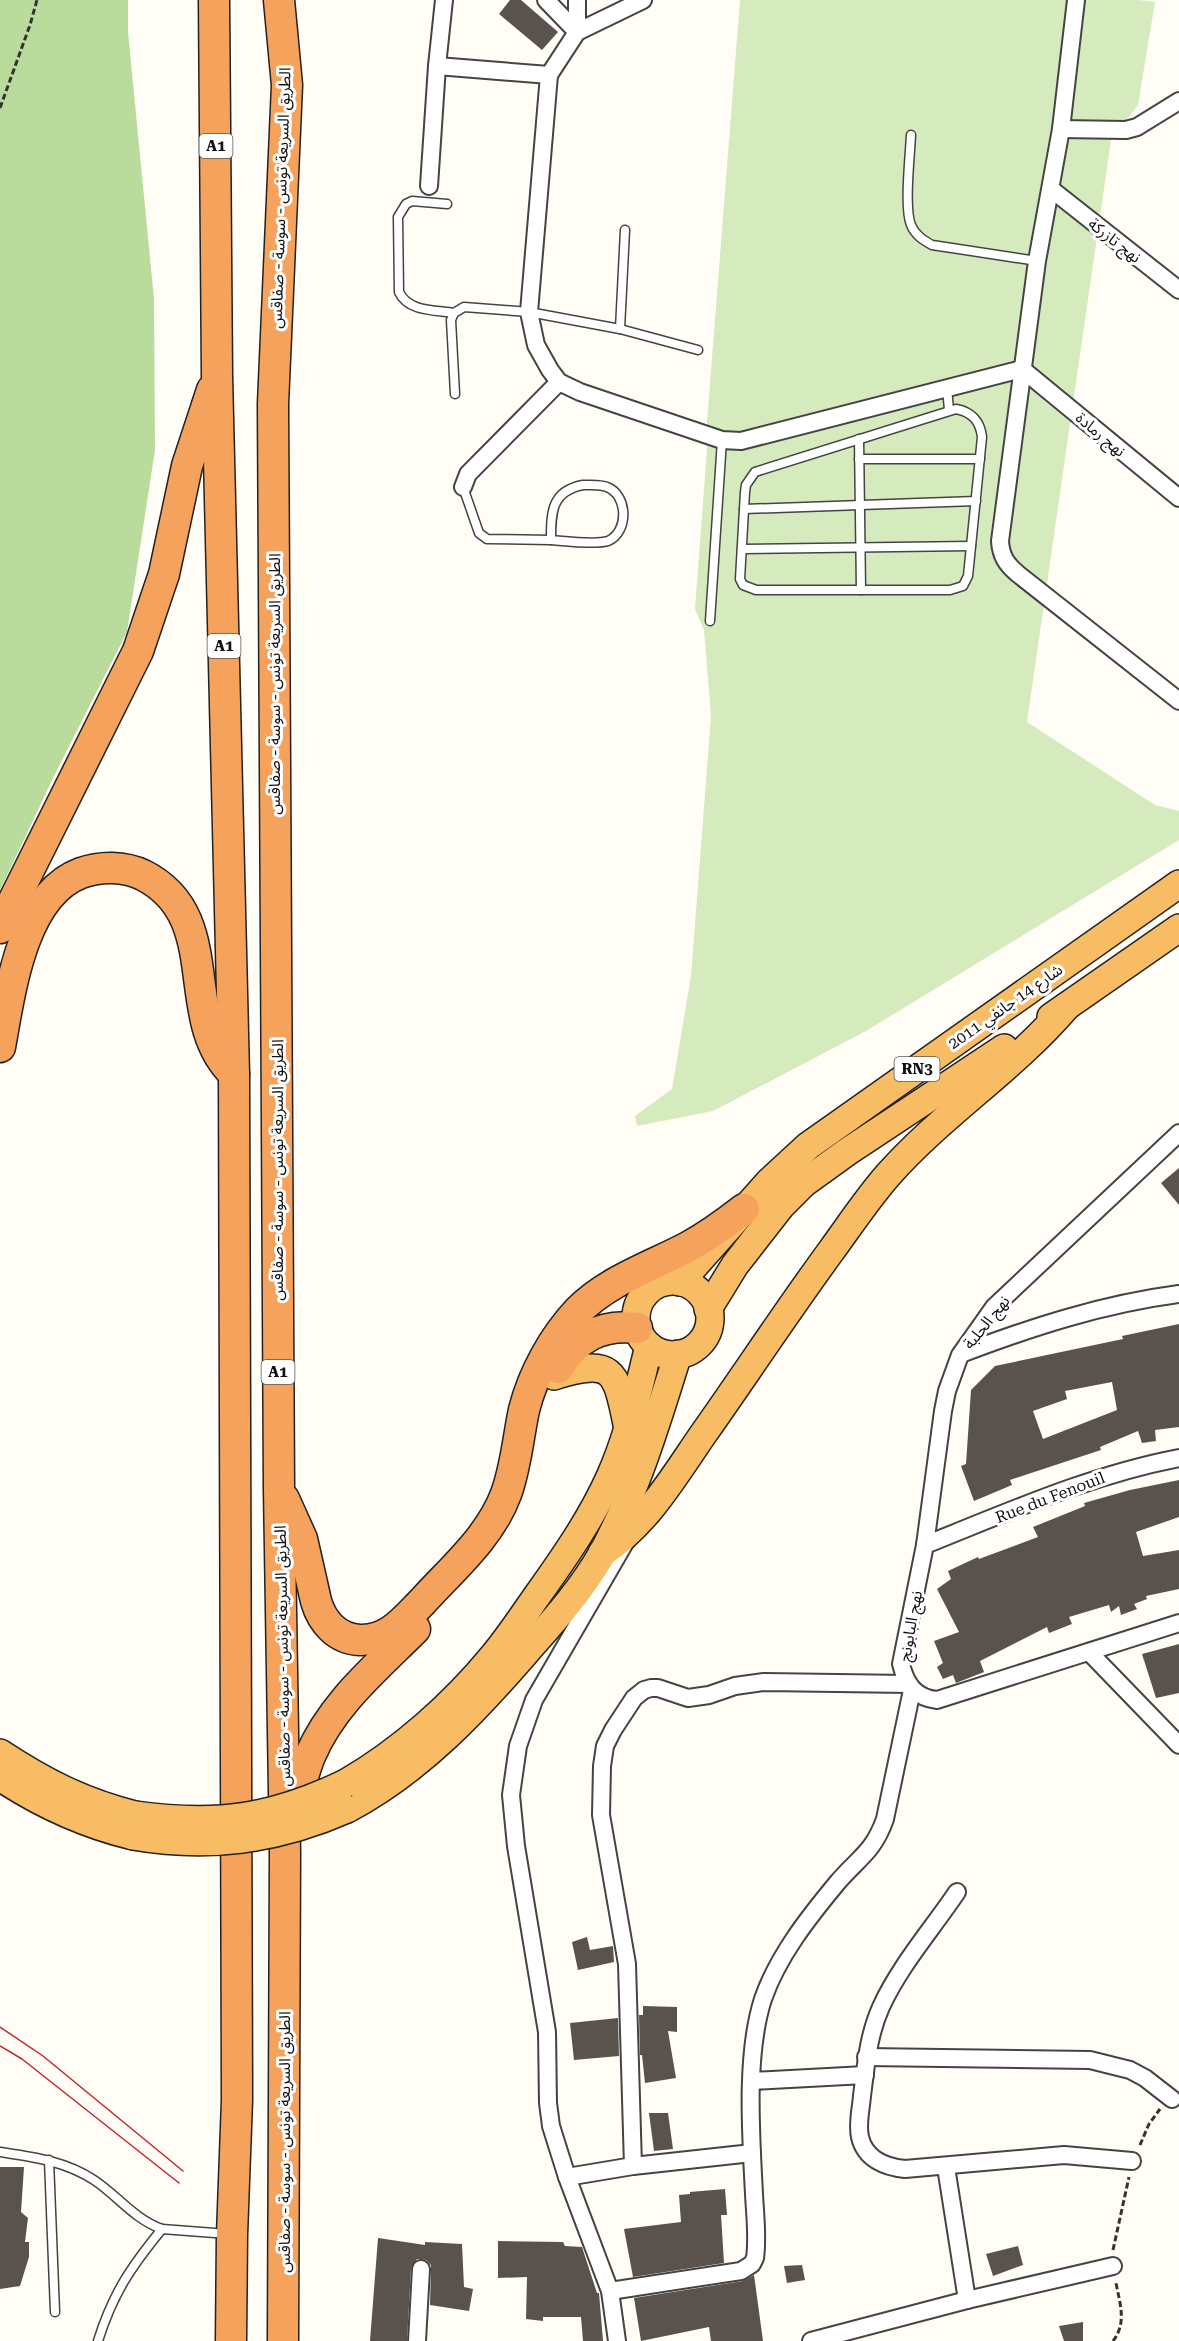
<svg xmlns="http://www.w3.org/2000/svg" width="1179" height="2341" font-family="'Roboto Serif','Noto Sans Arabic',serif">
  <rect width="100%" height="100%" fill="#fffdf5"/>
  <!-- green -->
  <path fill="#d5ebbd" d="M740,0H1139L1155,2L1138,105L1111,140L1027,722L1155,805L1179,811V840L866,1031L713,1111L637,1126L635,1116L672,1089L691,976L711,716L704,630L695,609L707,449V422Z"/>
  <!-- forest -->
  <path fill="#b9dc9c" d="M0,0H128V32L154,299L155,450L127,632L54,776L0,890Z"/>
  <!-- building -->
  <g fill="#5a524d" fill-rule="evenodd">
    <path d="M510,0H521L558,32L542,50L499,14Z"/>
    <path d="M1179,1168V1205L1161,1183Z"/>
    <path d="M1179,1324V1427L1155,1430L1156,1441L1142,1443L1138,1431L1100,1447L1101,1450L1010,1480L1012,1485L974,1501L961,1466L966,1464L971,1390L995,1366L1123,1339L1122,1336ZM1112,1382L1117,1410L1043,1439L1033,1411L1067,1399L1065,1391Z"/>
    <path d="M1179,1480V1517L1136,1532L1143,1556L1179,1550V1589L1146,1596L1147,1599L1134,1604L1137,1609L1121,1615L1119,1606L1111,1612L1109,1605L1069,1617L1072,1624L1049,1633L1047,1627L980,1661L984,1672L956,1683L953,1675L943,1679L937,1667L943,1663L934,1641L959,1632L937,1589L951,1579L948,1571L978,1557L979,1559L1038,1537L1033,1527L1085,1506L1084,1503L1130,1490Z"/>
    <path d="M1179,1644V1693L1156,1698L1142,1654Z"/>
    <path d="M587,1937L590,1950L613,1946L614,1962L578,1970L572,1942Z"/>
    <path d="M643,2006L677,2007V2032L668,2031L676,2078L645,2083L642,2055H640L639,2015H643Z"/>
    <path d="M618,2018L619,2056L574,2060L570,2023Z"/>
    <path d="M649,2113H668L673,2149L654,2151Z"/>
    <path d="M0,2167H24L21,2212L28,2218L25,2242H29V2257L20,2286L0,2289Z"/>
    <path d="M725,2189L727,2215H721L724,2263L633,2277L624,2229L681,2222L679,2195L690,2194V2192Z"/>
    <path d="M378,2238L425,2245V2242L462,2244L464,2287L473,2289L469,2311L430,2305L431,2265L426,2260L417,2259L411,2268L407,2341H370Z"/>
    <path d="M498,2241L563,2242L565,2246L582,2247L597,2293H599L603,2341H583L581,2317H543V2321L526,2319L527,2277L498,2278Z"/>
    <path d="M1018,2246L1023,2265L993,2276L986,2254Z"/>
    <path d="M802,2265L805,2280L787,2283L784,2266Z"/>
    <path d="M754,2275L763,2341H711L709,2327L641,2341L634,2298L743,2281Z"/>
    <path d="M1083,2322V2341H1064L1059,2326Z"/>
  </g>
  <g fill="none" stroke-linecap="round" stroke-linejoin="round">
    <defs>
      <g id="service">
        <path d="M911,135C910,156 904,208 911,225C915,235 923,240 932,245L1037,261"/>
        <path d="M447,204L412,201L406,204L398,217L399,292C408,312 436,310 454,313"/>
        <path d="M620,329L625,230"/>
        <path d="M947,388L949,410"/>
        <path d="M455,394L451,320L454,313L464,307L529,312L620,329L698,350"/>
        <path d="M956,409C972,412 980,421 982,437L968,576L963,586L950,590H756L743,585L740,579L745,492L746,485L755,472Z"/>
        <path d="M859,439L861,590"/>
        <path d="M859,459H980"/>
        <path d="M583,485C591,485 600,484 607,487C628,495 629,532 608,541C596,545 564,541 551,540C551,513 551,491 583,485Z"/>
        <path d="M463,487L479,533L487,539L551,540"/>
        <path d="M744,509L976,501"/>
        <path d="M742,549L971,546"/>
        <path d="M710,621L722,440"/>
        <path d="M0,2152C33,2157 65,2161 94,2180C118,2196 134,2219 162,2229L228,2234"/>
        <path d="M49,2160L55,2312"/>
        <path d="M98,2341C113,2293 131,2267 162,2229"/>
      </g>
      <g id="minor">
        <path d="M546,0L577,32"/>
        <path d="M577,0V32"/>
        <path d="M643,0L577,32L549,75L529,312L536,345L550,370L559,382L580,392L722,440L741,441L1022,369L1179,498"/>
        <path d="M1076,0L1061,129L1037,261L1000,541C1001,556 1006,564 1018,574L1179,701"/>
        <path d="M437,66L549,75"/>
        <path d="M1061,129L1126,130L1137,127L1179,101"/>
        <path d="M429,186L437,66L444,0"/>
        <path d="M1051,189L1179,290"/>
        <path d="M463,487L468,474L559,382"/>
        <path d="M1179,1133L994,1307L960,1355L947,1391L943,1411L925,1545L901,1664C906,1685 916,1698 937,1700L1179,1623"/>
        <path d="M961,1354C1032,1327 1103,1304 1179,1294"/>
        <path d="M925,1545C1008,1512 1090,1475 1179,1458"/>
        <path d="M1089,1652L1179,1745"/>
        <path d="M957,1892C932,1929 899,1967 881,2007C868,2036 866,2065 862,2096C861,2109 857,2124 860,2137C865,2159 885,2167 905,2169L1064,2155L1132,2161"/>
        <path d="M866,2057L1090,2060L1130,2070L1145,2078L1172,2099"/>
        <path d="M752,2081L865,2075"/>
        <path d="M633,2166L627,1964L601,1815L602,1766L605,1746L613,1730L634,1698L644,1690L651,1688H658L688,1698L709,1695L735,1686L764,1682L909,1684"/>
        <path d="M946,2167L967,2300"/>
        <path d="M567,2177L633,2166L752,2153"/>
        <path d="M610,2291L741,2271L752,2264L755,2258C758,2237 755,2215 754,2194C751,2135 745,2055 763,1999C778,1956 808,1918 837,1883C858,1858 873,1853 885,1819L912,1690"/>
        <path d="M417,2341L421,2269"/>
        <path d="M617,2341L610,2291L567,2177L551,2126L548,2103L547,2032L516,1846L511,1795L518,1746L534,1700L626,1541"/>
        <path d="M811,2341L967,2300L1113,2266"/>
      </g>
      <g id="trunk">
        <path d="M1051,1017L1179,928"/>
        <circle cx="673" cy="1318" r="37"/>
        <path d="M680,1282L769,1182L808,1146L1179,884"/>
        <path d="M708,1309L735,1265L781,1206L804,1183L847,1152L1004,1048"/>
        <path d="M554,1376C612,1358 616,1369 627,1424"/>
        <path d="M602,1553C647,1524 674,1476 704,1433C747,1372 787,1311 831,1251C850,1225 867,1199 888,1175C942,1114 1014,1068 1066,1007"/>
        <path d="M0,1753C44,1782 83,1802 135,1815"/>
        <path d="M0,1777C42,1805 84,1824 133,1836"/>
        <path d="M346,1783C401,1751 453,1705 494,1655C510,1636 524,1614 539,1593C566,1555 591,1519 610,1477C629,1435 638,1390 649,1346"/>
        <path d="M347,1809C421,1770 479,1707 533,1644C558,1616 583,1587 602,1554C636,1492 657,1421 678,1354"/>
      </g>
      <g id="motorway">
        <path d="M214,0L217,376L234,1074L237,2100L232,2235L231,2341"/>
        <path d="M279,0L287,85L273,404L279,1489L285,1853L283,2341"/>
        <path d="M0,928L138,651L164,574L187,466L212,390"/>
        <path d="M0,1047C10,992 22,895 81,873C101,866 124,866 143,875C226,917 176,1018 234,1074"/>
        <path d="M558,1368C576,1337 602,1324 637,1328"/>
        <path d="M284,1499L302,1539L316,1601C322,1622 337,1639 360,1640C389,1641 405,1619 423,1601C453,1568 490,1537 506,1494C516,1467 518,1438 524,1410C533,1374 553,1338 578,1311C607,1281 652,1266 688,1247C708,1236 726,1223 744,1209"/>
        <path d="M295,1810C299,1792 303,1773 310,1756C332,1704 376,1668 415,1629"/>
      </g>
    </defs>
    <!-- service casing -->
    <use href="#service" stroke="#444" stroke-width="11"/>
    <!-- minor casing -->
    <use href="#minor" stroke="#444" stroke-width="20"/>
    <!-- trunk casing -->
    <use href="#trunk" stroke="#222" stroke-width="30"/>
    <!-- motorway casing -->
    <use href="#motorway" stroke="#222" stroke-width="33"/>
    <!-- path -->
    <g stroke="#333" stroke-width="3" stroke-dasharray="6 3" stroke-linecap="butt">
      <path d="M0,108L30,25L37,0"/>
      <path d="M1140,2145L1149,2124L1160,2109"/>
      <path d="M1113,2250L1129,2177"/>
      <path d="M1113,2341C1127,2323 1120,2304 1116,2283"/>
    </g>
    <!-- service -->
    <use href="#service" stroke="#fff" stroke-width="8"/>
    <!-- minor -->
    <use href="#minor" stroke="#fff" stroke-width="16"/>
    <!-- trunk -->
    <use href="#trunk" stroke="#f7bc64" stroke-width="27"/>
    <!-- motorway -->
    <use href="#motorway" stroke="#f5a25d" stroke-width="30"/>
    <!-- tram -->
    <g stroke="#c4262e" stroke-width="1.5">
      <path d="M0,2027L43,2056L183,2171"/>
      <path d="M0,2046L22,2059L179,2183"/>
    </g>
    <defs>
      <g id="trunk-bridge">
        <path d="M135,1815C217,1826 271,1819 346,1783"/>
        <path d="M133,1836C208,1849 277,1840 347,1809"/>
      </g>
    </defs>
    <!-- trunk-bridge casing -->
    <use href="#trunk-bridge" stroke="#222" stroke-width="30" stroke-linecap="butt"/>
    <!-- trunk-bridge -->
    <use href="#trunk-bridge" stroke="#f7bc64" stroke-width="27"/>
  </g>
  <g text-anchor="middle" stroke-width="6" stroke-linejoin="round" paint-order="stroke">
    <!-- shield labels -->
    <g fill="#fff" stroke="#585858" stroke-width="1.5">
      <rect x="199.5" y="134" width="33" height="24" rx="4.5"/>
      <rect x="207.5" y="634" width="33" height="24" rx="4.5"/>
      <rect x="894.5" y="1057" width="45" height="24" rx="4.5"/>
      <rect x="261.5" y="1360" width="33" height="24" rx="4.5"/>
    </g>
    <g font-size="15" font-weight="bold" fill="#111">
      <text x="216" y="151">A1</text>
      <text x="224" y="651">A1</text>
      <text x="917" y="1074">RN3</text>
      <text x="278" y="1377">A1</text>
    </g>
    <!-- street labels -->
    <g font-size="16" fill="#111" stroke="#fff">
      <text transform="translate(280 198) rotate(-88)" y="6">الطريق السريعة تونس - سوسة - صفاقس</text>
      <text transform="translate(1115 240) rotate(38)" y="6">نهج تازركة</text>
      <text transform="translate(1101 434) rotate(40)" y="6">نهج رمادة</text>
      <text transform="translate(274 684) rotate(-90)" y="6">الطريق السريعة تونس - سوسة - صفاقس</text>
      <text transform="translate(1005 1006) rotate(-35)" y="6">شارع 14 جانفي 2011</text>
      <text transform="translate(277 1170) rotate(-90)" y="6">الطريق السريعة تونس - سوسة - صفاقس</text>
      <text transform="translate(986 1322) rotate(-51)" y="6">نهج الحلبة</text>
      <text transform="translate(1050 1497) rotate(-21)" y="6">Rue du Fenouil</text>
      <text transform="translate(910 1626) rotate(-80)" y="6">نهج البابونج</text>
      <text transform="translate(282 1656) rotate(-91)" y="6">الطريق السريعة تونس - سوسة - صفاقس</text>
      <text transform="translate(284 2142) rotate(-90)" y="6">الطريق السريعة تونس - سوسة - صفاقس</text>
    </g>
  </g>
</svg>
